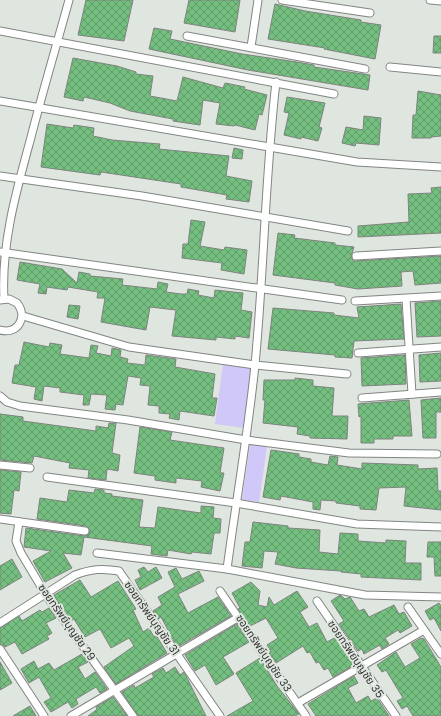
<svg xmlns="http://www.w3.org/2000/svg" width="441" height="716" font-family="Poppins,'Noto Sans Thai',sans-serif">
  <defs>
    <pattern id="building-cross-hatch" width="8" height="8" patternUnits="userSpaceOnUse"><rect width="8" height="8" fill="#74bf7f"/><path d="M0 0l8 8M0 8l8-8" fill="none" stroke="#609c69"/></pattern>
  </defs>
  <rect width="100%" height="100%" fill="#dfe5df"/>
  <!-- green -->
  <g fill="#d0c8f8">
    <path d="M223,364L253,368L245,428L215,424Z"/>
    <path d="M250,444L267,446L259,502L242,500Z"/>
  </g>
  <!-- building -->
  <g fill="url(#building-cross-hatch)" stroke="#7e837e">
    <path d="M86,0H133L124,41L78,35Z"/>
    <path d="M189,0H240L235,32L184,23Z"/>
    <path d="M275,4L305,11L361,20V22L381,25L375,59L324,49L325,48L268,39Z"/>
    <path d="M154,28L172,31L170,39L242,54L297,62L314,65V67L370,75L368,90L248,70L149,49Z"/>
    <path d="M434,36H441V53H433Z"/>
    <path d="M73,58L117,66L136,72V74L153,76L150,96L177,101L183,77L223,88L225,83L245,87L244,89L267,95L262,115L259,114L255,130L235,125L234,126L216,124L220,103L203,100L200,125L173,121V119L130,111L110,103L84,97L83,101L64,97Z"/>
    <path d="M418,91L441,95V136L431,137V138H412L413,115H416Z"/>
    <path d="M287,97L325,103L319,127L322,128L318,141L301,137V139L284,135L289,113L284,112Z"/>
    <path d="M364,116L381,118L379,145L356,143L355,146L342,143L346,127L363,130Z"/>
    <path d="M47,124L73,128L74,125L94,128L93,136L112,140L160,144L159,149L229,156L226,176L252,181L249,202L226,199L227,195L181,187V184L101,172L100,175L41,167Z"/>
    <path d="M234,148L243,150L242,159L232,158Z"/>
    <path d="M441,187V233L358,237V226L409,222L408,194L432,193L431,188Z"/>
    <path d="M191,220L205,222L200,246L224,250L225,247L247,250L244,274L221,270L222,263L182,258L183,244H188Z"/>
    <path d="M278,233L295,235L294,238L335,243V245L354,247L351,256L353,261L441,256V283L415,285L413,271L401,272L402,286L358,289L335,285V283L273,275Z"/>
    <path d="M20,262L62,269L77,283L79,272L90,274V276L123,279L122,285L157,289L158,282L168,284L166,292L181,294H187L188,289L199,291L198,295L214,298L215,290L243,293L241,310L252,312L249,338L235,336V339L216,337V340L172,336L176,310L150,307L146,330L101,322L105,298H97L98,292L68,287L67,290L47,287L46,294L38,293L40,284L17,280Z"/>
    <path d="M441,301V336L417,337L415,303Z"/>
    <path d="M401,304L404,339L354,341L352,358L335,357V355L268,349L273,308L334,313V315L359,318L357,307Z"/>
    <path d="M69,305L80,306L78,319L67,317Z"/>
    <path d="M24,342L49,347L50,343L62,345L60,354L89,358L91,345L98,346L96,353L111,356L112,348L117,349L121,350L120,357L128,359L127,363L145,365L146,355L176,359L175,367L215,374L212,398H217L214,416L180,411L179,420L169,418L170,414L159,413V406L148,405L150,386L140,385L141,378L128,376L123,405L116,404L115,410L105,409L107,395L91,394L89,405H83L84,395L60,392V388L44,386L42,401L34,399L36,387L12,383L15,365H19Z"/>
    <path d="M441,353V381L420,382L419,355Z"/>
    <path d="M405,355L406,384L362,386L361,358Z"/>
    <path d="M295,378L313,380V386L334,388L332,416H348L347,439L310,438V436L297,434L298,427L263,423L265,400H263L264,380H295Z"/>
    <path d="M441,398V412H436V438H423L421,400Z"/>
    <path d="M409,400L412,436H393V439H374V443H361V416L359,417L358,404Z"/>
    <path d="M0,414L23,417V421L96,431V426L108,428L109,423H116L112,453L120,455L118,471L107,469L106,480L88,478L89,470L69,468L70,463L34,456L32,463L0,460Z"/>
    <path d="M140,427L172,432L170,440L224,448L220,473H224L220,491L201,487L202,481L176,478V483L155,480V476L134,473Z"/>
    <path d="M271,450L299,454V457L311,459V462L328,465L330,456L338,457L337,465L362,469V463L418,465V469L437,468L438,491H441V510L404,506L406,487L379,488L376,510L360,509V506L336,503V501L321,500L320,510L313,509V502L281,496L280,500L263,497Z"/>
    <path d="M0,470L21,472L19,491L14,490L11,514L0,513Z"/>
    <path d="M95,489L104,490V493L112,494V496L143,500L139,527L155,528L158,507L201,513V506L214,507L213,518L221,519L220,533H214L211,554L192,552L191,554L168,550L167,556L151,554L152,546L84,537L81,555L63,553L72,568L45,582L33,561L51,551L24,547L26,528L84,536L89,534L90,531L86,526L37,519L40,498L67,502L69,490L94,493Z"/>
    <path d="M253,522L288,526V528L320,530L319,552L338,554L340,533L358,534V541L386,543V540L406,541L405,563H421V580L361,577V574L341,572V571L296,568L275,564L278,552L264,551L262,568L242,566L245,542H250Z"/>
    <path d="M428,542H441V576H435L434,557H427Z"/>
    <path d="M12,559L22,577L0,590V566Z"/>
    <path d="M144,567L148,572L156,567L162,578L140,590L135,580L141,577L138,570Z"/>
    <path d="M176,568L182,579L199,571L204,581L178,594L188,613L218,597L231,616L179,646L175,643L161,617L158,619L153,611L162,605L158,597L175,587L168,572Z"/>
    <path d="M80,580L91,597L118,581L136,609L133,610L143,632L149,628L154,637L156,635L167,653L116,684L104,667L134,646L129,638L111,648L100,629L85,637L74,619L71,621L58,603L54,595Z"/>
    <path d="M251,582L260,591L258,605L267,607L269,597L274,605L297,591L308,607L300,612L309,627L317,623L327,642L336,637L354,665L333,677L328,668L324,670L319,662L316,663L310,652L307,653L303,646L276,663L269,653L271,652L267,645L278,638L266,618L250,626L238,609L240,608L232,593Z"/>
    <path d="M340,595L345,599L350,597L359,611L364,609L369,617L394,605L399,614L404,612L412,626L400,633L398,630L385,638L389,644L382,649L380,645L364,654L362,649L358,651L339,624L344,621L331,601Z"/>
    <path d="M439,603L441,606V631L434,618L430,620L425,611Z"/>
    <path d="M49,608L56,618L46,623L52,633L47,636L49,639L22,654L15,642L5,647L0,644V628L19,616L22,621L40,610L42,612Z"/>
    <path d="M237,624L249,642L223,657L234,674L216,685L205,665L195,671L185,655Z"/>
    <path d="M421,638L424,639L441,667V716H413L407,706L402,709L397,701L403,698L386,670L382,672L377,665L396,652L405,667L420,658L411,644Z"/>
    <path d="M82,654L88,662L78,667L85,679L95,672L107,689L100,693L96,687L76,699L78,704L72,708L68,702L51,712L44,702L51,698L39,677L29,683L21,669L34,661L38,669L49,663L54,670Z"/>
    <path d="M260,658L277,686L299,714L295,716H227L253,701L236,673Z"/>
    <path d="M0,662L12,683L0,690Z"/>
    <path d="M175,667L180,675L184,672L206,716H138L122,692L134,685L135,688L154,677L152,674L163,668L166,673Z"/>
    <path d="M354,676L358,683L348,688L356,703L368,696L371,701L377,698L389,716H316L308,704Z"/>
    <path d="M113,697L127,716H88L95,711L97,709L96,707Z"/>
    <path d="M30,706L36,716H13Z"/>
  </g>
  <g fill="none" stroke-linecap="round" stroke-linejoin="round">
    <defs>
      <g id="minor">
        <path d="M282,0L370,13"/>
        <path d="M430,0L441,1"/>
        <path d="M0,31L334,94"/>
        <path d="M187,36L365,69"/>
        <path d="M251,47L258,0"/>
        <path d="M390,67L441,72"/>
        <path d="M0,101L357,162L441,167"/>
        <path d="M0,176L142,196L348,231"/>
        <path d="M0,252L342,300"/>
        <path d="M356,256L441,251"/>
        <path d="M4,299C1,245 16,192 30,141C42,94 56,47 69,0"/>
        <path d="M406,299L412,394"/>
        <path d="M0,300L9,299L17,303C28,317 18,335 0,330"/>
        <path d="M355,301L441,296"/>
        <path d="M23,316L129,347L255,365L347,374"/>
        <path d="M358,353L441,347"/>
        <path d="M0,396L7,402L20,406L128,420L246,440L349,453L437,454"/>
        <path d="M362,398L441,392"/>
        <path d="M0,465L30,468"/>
        <path d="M47,477L236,503L357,524L441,527"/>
        <path d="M0,519L85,531"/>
        <path d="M19,522L16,541L21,553L46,595L133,716"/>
        <path d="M97,553L227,569L365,595L441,597"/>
        <path d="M227,569C236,501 248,434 255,365C264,271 265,177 276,82"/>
        <path d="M220,591L306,716"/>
        <path d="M317,601L396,716"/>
        <path d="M408,607L441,654"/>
        <path d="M0,623L75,575C91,569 102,568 119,571L220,716"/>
        <path d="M0,649L44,716"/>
        <path d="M298,703L424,630"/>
        <path d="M71,716L239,617"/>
      </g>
    </defs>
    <!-- minor casing -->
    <use href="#minor" stroke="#818682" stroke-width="9"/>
    <!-- minor -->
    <use href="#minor" stroke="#fff" stroke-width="7"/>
  </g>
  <g text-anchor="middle" stroke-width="4" stroke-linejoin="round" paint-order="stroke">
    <!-- street labels -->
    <g font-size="11" fill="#323432" stroke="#dfe5df">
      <text transform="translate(152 618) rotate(55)" y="4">ซอยทรัพย์บุญชัย 31</text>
      <text transform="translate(67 622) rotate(55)" y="4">ซอยทรัพย์บุญชัย 29</text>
      <text transform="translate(264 653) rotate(56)" y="4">ซอยทรัพย์บุญชัย 33</text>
      <text transform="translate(356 659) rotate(56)" y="4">ซอยทรัพย์บุญชัย 35</text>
    </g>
  </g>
</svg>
